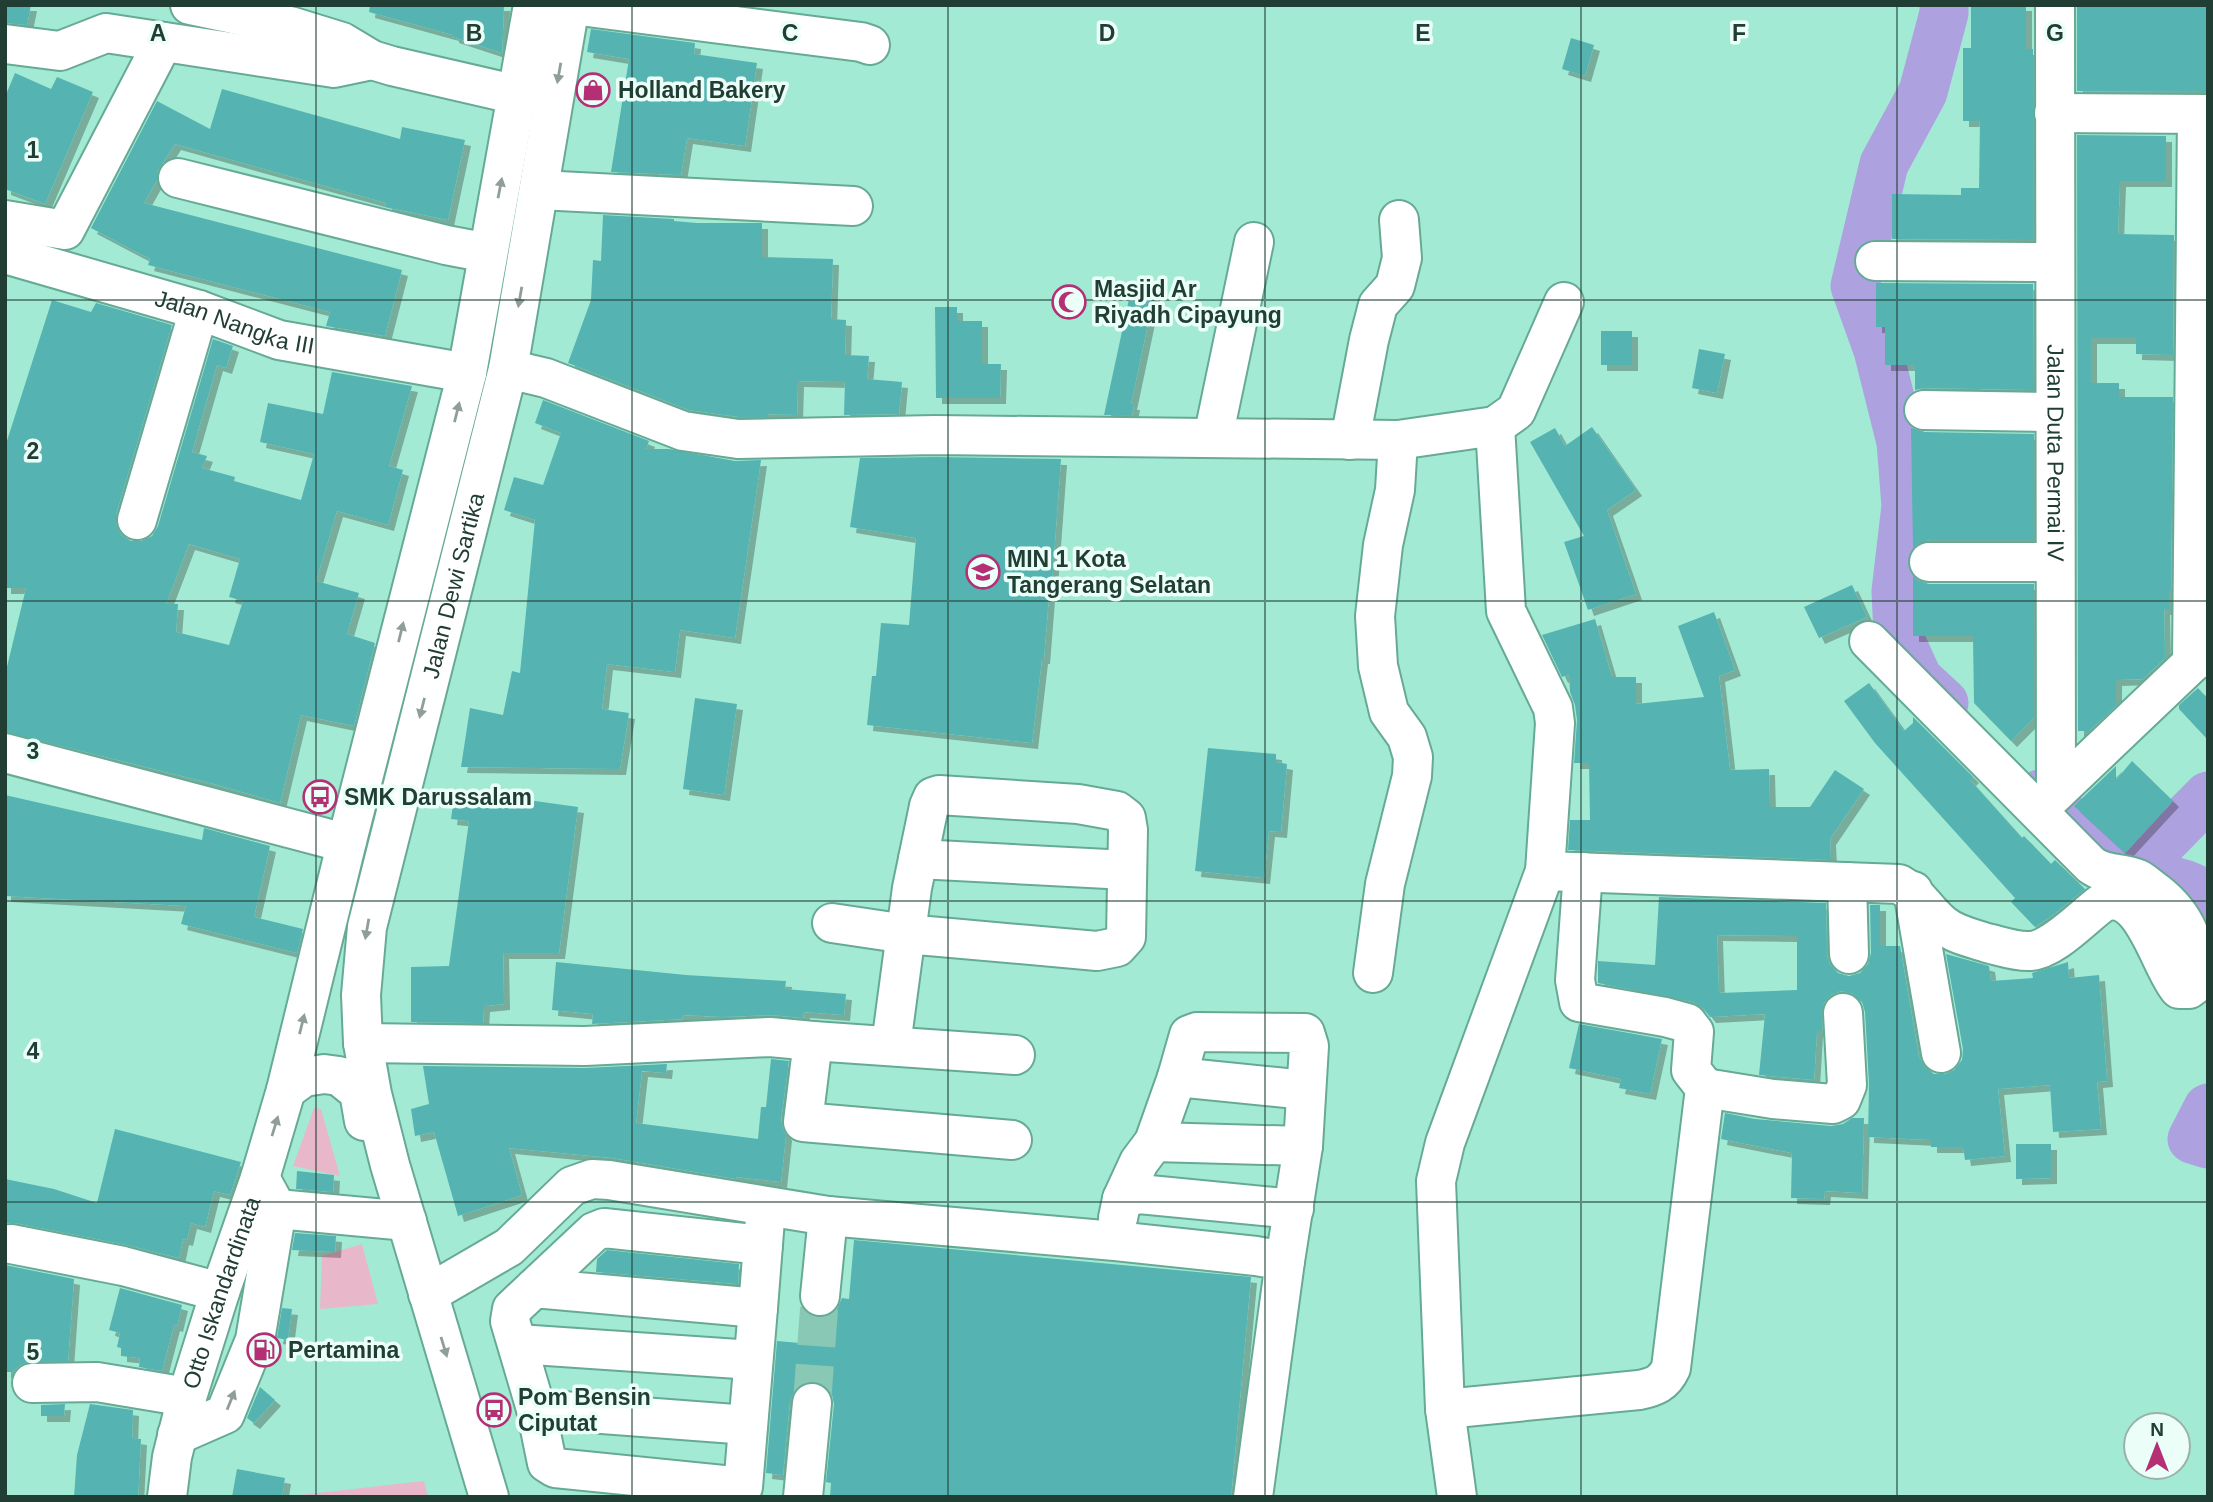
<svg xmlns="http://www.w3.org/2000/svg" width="2213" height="1502" font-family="Helvetica,sans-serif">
  <defs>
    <filter id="shadow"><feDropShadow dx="6" dy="6" stdDeviation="0" flood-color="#0004"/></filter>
  </defs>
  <rect width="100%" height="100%" fill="#a3ead4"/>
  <!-- green -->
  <g fill="#e8b8ca">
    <path d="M314,1108L321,1109L340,1176L293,1166Z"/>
    <path d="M362,1244L378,1304L320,1309L322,1256Z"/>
    <path d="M424,1481L428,1497H282Z"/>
  </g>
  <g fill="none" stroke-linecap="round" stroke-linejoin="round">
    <!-- river -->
    <g stroke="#aea1e0" stroke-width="49">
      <path d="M1944,5V13L1923,92L1884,164L1855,286L1878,350L1901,442L1906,506L1896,591L1898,635L1918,679L1944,703"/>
      <path d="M2040,794C2067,818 2102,851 2133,869C2157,882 2190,878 2208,899"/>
      <path d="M2135,870L2208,796"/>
      <path d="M2208,1108L2192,1139L2208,1144"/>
    </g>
  </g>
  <!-- building -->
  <g fill="#54b4b2" fill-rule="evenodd" filter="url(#shadow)">
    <path d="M5,5H31L27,25L5,23Z"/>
    <path d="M370,5H504L502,53L453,37V35L369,12Z"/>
    <path d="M1971,5H2026V49H2033V240L1892,239V194L1961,195V188H1979L1980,121H1963V48H1971Z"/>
    <path d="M2077,5H2208V92L2077,91Z"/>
    <path d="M591,29L695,43L694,54L757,63L745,146L687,138L681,175L611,172L629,59L587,52Z"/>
    <path d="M1571,38L1594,45L1585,76L1562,69Z"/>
    <path d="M15,73L51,89L57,77L93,92L45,204L5,189V97Z"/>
    <path d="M222,89L400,139L402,127L465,140L448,220L385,207L386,203L175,144L157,172V180L144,203L402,270L385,336L326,326L330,312L148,265L150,259L91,228L157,101L210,129Z"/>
    <path d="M2077,135L2166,136V181H2120L2118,234L2174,235L2173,355L2136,354V338H2091V383H2119V397H2173L2171,590H2169V609H2164L2165,658L2143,679L2116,680V706L2089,731H2078Z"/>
    <path d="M603,215L674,219V221L697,223H762V257L833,259L831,319L846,320L845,355L869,356L867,379L902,382L899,414L844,415L845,382L798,381L797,415L767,414V417H739L689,410L568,363L591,300L593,260L601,261Z"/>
    <path d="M1876,283L2033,284L2034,390L1924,388L1915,390V365H1885V327H1876Z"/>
    <path d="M1132,285L1155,290L1131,404H1134L1132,415H1104Z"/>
    <path d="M52,300L91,312L96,303L172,325L116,514V524L121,535L131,541H141L152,536L158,526L213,339L233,346L226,368L217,365L192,452L207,456L202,468L235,477L234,481L301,500L314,454L260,442L268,403L323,414L332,372L412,386L389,466L403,470L388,525L337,511L316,581L359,593L347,634L375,643L354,726L301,715L280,803L214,784L5,732V675L26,588H5V447ZM189,544L240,559L229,597L243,601L229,645L176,632L178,604H166Z"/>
    <path d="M935,307H957V321H982V364H1001L1000,398H936Z"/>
    <rect x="1601" y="331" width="31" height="34"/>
    <path d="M1699,349L1725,354L1717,393L1692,388Z"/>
    <path d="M543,400L649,441L646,449H669L735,461L761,460L735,638L680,630L675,672L607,664L602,709L629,713L620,769L461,767L470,708L503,715L512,671L520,673L535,520L504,510L514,477L543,485L561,433L535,423Z"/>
    <path d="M1592,427L1636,490L1607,510L1636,594L1588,610L1564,542L1584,536L1530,442L1555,428L1565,446Z"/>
    <path d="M1911,428L1924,432L2034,434V540H1929L1919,543L1913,548Z"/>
    <path d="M935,457L1061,459L1051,595H1049L1044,658H1042L1032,743L867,725L872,676H876L881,623L909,625L916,538L850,527L860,458Z"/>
    <path d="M1913,576L1919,581L1929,584H2034V718L2011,741L1974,703L1973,636H1913Z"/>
    <path d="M1852,585L1867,617L1819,638L1804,607Z"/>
    <path d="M1714,612L1735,670L1719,676L1730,770L1769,769L1770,807H1810L1835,770L1864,789L1830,839L1831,860L1568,850L1570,820H1590L1589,763H1574L1577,720L1575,705L1570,692L1569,675L1562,677L1542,635L1595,619L1612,677H1636V704L1704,697L1678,626Z"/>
    <path d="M1869,683L1904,731L1913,723V717L1973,777L1970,780L2022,838L2024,836L2051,864L2055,860L2085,889L2054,914L2035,927L2011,902L2015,898L1875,743L1844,701Z"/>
    <path d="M2198,688L2208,699V740L2179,709V705Z"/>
    <path d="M695,698L737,704L724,795L683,789Z"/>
    <path d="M1208,748L1276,754V762L1287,764L1281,832L1269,831L1264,878L1195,871Z"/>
    <path d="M2132,761L2173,801L2125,853L2074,806L2116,766V780Z"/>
    <path d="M455,790L578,807L559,953H503L504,1004L484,1006L483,1023L411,1022V967L449,966L469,821L451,819Z"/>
    <path d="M5,795L202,840L204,828L270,846L254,917L303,929L297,953L181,924L186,906L5,896Z"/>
    <path d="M1659,897L1826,903L1827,955L1830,965L1838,973L1849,976L1860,973L1868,964L1871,953L1870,905H1880V946H1900L1919,1057L1925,1067L1934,1074H1945L1954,1070L1962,1060L1963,1049L1946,954L1989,966L1991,981L2033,978L2032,973L2068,962L2069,978L2099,975L2107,1081L2097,1082L2101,1129L2053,1132L2050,1085L1998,1089L2005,1156L1965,1160L1963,1147H1931V1140L1868,1137L1869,1084L1865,1012L1862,1002L1853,994L1841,991L1831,995L1823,1004L1822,1031H1817L1814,1080L1759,1075L1765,1014L1710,1017L1704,1009L1693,1002L1598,983V961L1655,965ZM1717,935L1797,936V990L1719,993Z"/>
    <path d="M556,962L686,975L786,981L785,989L846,994L844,1015L804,1012L803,1018L772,1015L723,1017L683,1015L682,1019L592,1024L593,1014L552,1010Z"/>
    <path d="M1579,1024L1662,1039L1650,1094L1619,1088L1621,1079L1569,1068Z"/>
    <path d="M771,1059L789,1061L781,1119L783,1130L786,1135L781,1182L736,1177V1179L613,1158L509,1148L522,1195L458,1216L434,1132L415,1136L411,1109L429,1104L423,1066L585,1068L667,1064L666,1073L642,1071L636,1123L758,1139L761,1107H766Z"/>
    <path d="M1725,1113L1755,1119L1831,1126L1843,1124L1852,1118H1864L1862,1193L1825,1191L1824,1199L1791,1198L1792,1153L1721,1139Z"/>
    <path d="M115,1129L241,1162L230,1195L214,1191L205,1227L191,1223L187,1240L183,1239L179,1258L127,1245L15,1223H5V1179L54,1189L97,1203Z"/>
    <path d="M2016,1144H2051V1178L2016,1179Z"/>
    <path d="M297,1171L334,1175L333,1192L296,1189Z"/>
    <path d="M295,1233L336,1236L335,1252L292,1250Z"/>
    <path d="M854,1240L1251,1277L1231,1497H830L831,1483L826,1482L834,1404L832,1395L825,1386L813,1381L802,1383L795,1390L790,1400L783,1475L766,1473L777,1341L800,1343L803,1309L808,1314L817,1318L828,1316L837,1309L842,1298L849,1299Z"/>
    <path d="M607,1250L739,1264L738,1284L596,1272L597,1259Z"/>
    <path d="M5,1265L74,1279L68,1361H31L20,1365L13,1372H5Z"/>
    <path d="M120,1288L182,1305L177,1326L174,1325L162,1371L139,1367L140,1358L121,1356V1348L117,1347L120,1333L109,1330Z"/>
    <path d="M282,1308L292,1309L288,1340L277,1338Z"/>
    <path d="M260,1387L275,1400L254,1423L247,1418Z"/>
    <path d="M65,1404L64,1416H41V1405Z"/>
    <path d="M90,1404L133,1410L132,1438L141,1439L138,1497H74L77,1455Z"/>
    <path d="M237,1469L285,1478L282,1497H232Z"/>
  </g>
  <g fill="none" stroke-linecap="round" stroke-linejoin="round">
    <!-- minor-tunnel -->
    <path stroke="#89c8b4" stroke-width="38" stroke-dasharray="38 19" stroke-linecap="butt" d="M812,1403L820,1296"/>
    <defs>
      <g id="minor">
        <path d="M190,5L290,26L342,42L372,60L392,66L518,95"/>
        <path d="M572,5L861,42L870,45"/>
        <path id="s1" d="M2055,5L2056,792"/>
        <path d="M5,44L60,51L106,33L334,68L372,60"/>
        <path d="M2054,113L2208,114"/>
        <path d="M178,178L446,245L488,253"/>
        <path d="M539,190L853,206"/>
        <path d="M5,220L65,230L163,42"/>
        <path id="s2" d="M5,254L199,310L279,340L467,373"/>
        <path d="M1875,261L2054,262"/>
        <path d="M508,369L546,378L683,431L738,439L935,435L1398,440L1495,426L1516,411L1564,302"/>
        <path d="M1924,410L2055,412"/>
        <path d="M1213,438L1254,242"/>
        <path d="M1350,440L1369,340L1378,305L1395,286L1402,258L1399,220"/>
        <path d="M137,520L199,310"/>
        <path d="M1929,562H2055"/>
        <path d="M2192,663L2197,114"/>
        <path d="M5,753L330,839L347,841"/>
        <path d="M2046,802L2192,663L2208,651"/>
        <path d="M918,859L1127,870"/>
        <path d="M1545,871L1899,884C1921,896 1924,909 1942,924C1955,935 1972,938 1987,943C2000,946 2017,952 2030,951C2053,950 2084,916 2102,903C2142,885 2160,968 2179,989H2189L2197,983C2197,944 2187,916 2156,892C2150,888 2144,882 2138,879C2122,872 2106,876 2091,865L1869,641"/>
        <path d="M1847,882L1849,954"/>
        <path d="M1913,891L1941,1053"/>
        <path d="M832,923L906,934L1097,951L1117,947L1126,937L1128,830L1126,818L1117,811L1078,804L939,795L933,797L929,806L912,888L891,1045"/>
        <path d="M1373,973L1385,884L1412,776L1413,757L1407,737L1389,712L1378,666L1375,616L1383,545L1395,490L1398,440"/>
        <path d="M813,1041L1015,1055"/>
        <path d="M363,1043L585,1046L770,1037L813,1041L803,1122L1012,1140"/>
        <path d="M1177,1077L1306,1090"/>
        <path d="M1705,1088L1773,1099L1833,1104L1841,1100L1847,1085L1843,1013"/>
        <path d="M1154,1142L1303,1146"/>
        <path d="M1122,1199L1139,1162L1154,1142L1177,1077L1189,1035L1197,1032L1305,1033L1309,1046L1303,1146L1285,1261"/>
        <path d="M277,1209L407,1221"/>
        <path d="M1118,1218L1122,1199L1139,1194L1294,1209"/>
        <path d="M11,1244L123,1266L220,1292"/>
        <path d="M534,1288L758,1308L743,1487L555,1468L547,1463L536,1409L510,1321L512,1309L594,1232L604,1228L763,1245"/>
        <path d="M428,1294L509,1247L572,1186L592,1179L609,1180L828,1216L1115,1241L1256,1256L1285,1261L1253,1497"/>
        <path d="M820,1296L828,1216"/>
        <path d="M758,1308L765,1219"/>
        <path d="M518,1344L753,1360"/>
        <path d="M32,1383L97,1382L187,1397"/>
        <path d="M536,1409L748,1425"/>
        <path d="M1445,1409L1639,1390C1655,1387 1664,1383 1671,1368L1705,1088L1691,1070L1694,1032L1687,1023L1665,1017L1579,1002L1575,980L1583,872"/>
        <path d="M177,1435L225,1414L255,1340L277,1209L260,1178"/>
        <path d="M803,1497L812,1403"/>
        <path d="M1457,1497L1445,1409L1436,1181L1445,1143L1545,871L1555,723L1553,708L1506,611L1495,426"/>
      </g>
      <g id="highway">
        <path d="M286,1090L304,1077L324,1074L339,1076L359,1092L364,1121"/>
        <path id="s3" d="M167,1497L172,1457L187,1397L220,1292L260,1178L286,1090L347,841L467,373L533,5"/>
        <path id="s4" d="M489,1497L390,1165L372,1094L363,1043L361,995L367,927L508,369L570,5"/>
      </g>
    </defs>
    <!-- minor casing -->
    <use href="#minor" stroke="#66aa96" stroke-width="42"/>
    <!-- highway casing -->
    <use href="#highway" stroke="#66aa96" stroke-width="42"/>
    <!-- minor -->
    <use href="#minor" stroke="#fff" stroke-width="38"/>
    <!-- highway -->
    <use href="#highway" stroke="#fff" stroke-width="38"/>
  </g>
  <!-- one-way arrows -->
  <defs><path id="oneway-solid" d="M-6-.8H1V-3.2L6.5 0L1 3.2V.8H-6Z" transform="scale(1.75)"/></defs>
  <g fill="#909e9a">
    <use href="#oneway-solid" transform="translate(559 73) rotate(100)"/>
    <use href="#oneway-solid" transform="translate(500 188) rotate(-79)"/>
    <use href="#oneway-solid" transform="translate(520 297) rotate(100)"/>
    <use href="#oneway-solid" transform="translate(457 412) rotate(-76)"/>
    <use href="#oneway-solid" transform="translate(401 632) rotate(-76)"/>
    <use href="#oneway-solid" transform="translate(422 708) rotate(104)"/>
    <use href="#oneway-solid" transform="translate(367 929) rotate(100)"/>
    <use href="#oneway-solid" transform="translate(302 1024) rotate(-76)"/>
    <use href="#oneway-solid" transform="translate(275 1126) rotate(-73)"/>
    <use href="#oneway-solid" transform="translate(444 1347) rotate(73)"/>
    <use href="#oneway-solid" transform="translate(231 1400) rotate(-68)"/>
  </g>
  <!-- grid -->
  <path fill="none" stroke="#213e35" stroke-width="2" stroke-opacity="0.55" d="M316,5V1497M632,5V1497M948,5V1497M1265,5V1497M1581,5V1497M1897,5V1497M5,300H2208M5,601H2208M5,901H2208M5,1202H2208"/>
  <!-- icons -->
  <defs>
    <symbol id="shop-ring" viewBox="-11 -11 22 22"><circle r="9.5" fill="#ebfff8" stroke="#b42f74" stroke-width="1.5"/><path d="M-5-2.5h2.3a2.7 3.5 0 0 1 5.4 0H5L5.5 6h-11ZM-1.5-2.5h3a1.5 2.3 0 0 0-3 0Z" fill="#b42f74"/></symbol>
    <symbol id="mosque-ring" viewBox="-11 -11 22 22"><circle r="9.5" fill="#ebfff8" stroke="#b42f74" stroke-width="1.5"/><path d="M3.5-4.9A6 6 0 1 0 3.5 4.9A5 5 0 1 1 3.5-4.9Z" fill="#b42f74"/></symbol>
    <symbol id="school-ring" viewBox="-11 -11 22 22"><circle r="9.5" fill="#ebfff8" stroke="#b42f74" stroke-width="1.5"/><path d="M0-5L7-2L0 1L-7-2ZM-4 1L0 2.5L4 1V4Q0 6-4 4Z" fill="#b42f74"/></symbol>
    <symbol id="bus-ring" viewBox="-11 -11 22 22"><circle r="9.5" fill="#ebfff8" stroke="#b42f74" stroke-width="1.5"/><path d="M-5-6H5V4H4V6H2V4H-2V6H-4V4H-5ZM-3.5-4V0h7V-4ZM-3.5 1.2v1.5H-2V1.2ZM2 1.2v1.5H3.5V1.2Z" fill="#b42f74"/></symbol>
    <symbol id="fuel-ring" viewBox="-11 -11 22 22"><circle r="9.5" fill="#ebfff8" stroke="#b42f74" stroke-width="1.5"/><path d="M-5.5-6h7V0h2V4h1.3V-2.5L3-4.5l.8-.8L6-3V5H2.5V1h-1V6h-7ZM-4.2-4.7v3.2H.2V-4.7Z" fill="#b42f74"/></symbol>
  </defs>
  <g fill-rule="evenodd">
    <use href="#shop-ring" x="574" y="71" width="38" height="38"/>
    <use href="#mosque-ring" x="1050" y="283" width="38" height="38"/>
    <use href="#school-ring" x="964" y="553" width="38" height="38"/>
    <use href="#bus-ring" x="301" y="778" width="38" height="38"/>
    <use href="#fuel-ring" x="245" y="1331" width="38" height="38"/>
    <use href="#bus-ring" x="475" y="1391" width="38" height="38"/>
  </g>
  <g text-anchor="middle" stroke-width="7" stroke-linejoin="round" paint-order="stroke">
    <!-- poi labels -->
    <g font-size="23" font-weight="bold" fill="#213e35" stroke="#ebfff8" text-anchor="start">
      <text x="618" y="98">Holland Bakery</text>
      <text x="1094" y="297">Masjid Ar<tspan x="1094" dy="26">Riyadh Cipayung</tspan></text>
      <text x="1007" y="567">MIN 1 Kota<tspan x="1007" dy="26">Tangerang Selatan</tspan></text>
      <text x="344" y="805">SMK Darussalam</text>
      <text x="288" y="1358">Pertamina</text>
      <text x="518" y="1405">Pom Bensin<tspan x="518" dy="26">Ciputat</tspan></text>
    </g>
    <!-- street labels -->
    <g font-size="23" fill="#213e35" stroke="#ebfff8">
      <text dy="8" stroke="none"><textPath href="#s2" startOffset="240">Jalan Nangka III</textPath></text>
      <text dy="8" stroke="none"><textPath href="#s1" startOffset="448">Jalan Duta Permai IV</textPath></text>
      <text dy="8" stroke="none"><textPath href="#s4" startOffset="940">Jalan Dewi Sartika</textPath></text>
      <text dy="8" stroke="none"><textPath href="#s3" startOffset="212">Otto Iskandardinata</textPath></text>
    </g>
  </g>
  <g font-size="23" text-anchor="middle" font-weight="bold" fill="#213e35" stroke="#ebfff8" stroke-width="7" stroke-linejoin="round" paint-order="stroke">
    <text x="158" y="41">A</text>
    <text x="474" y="41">B</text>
    <text x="790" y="41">C</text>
    <text x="1107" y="41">D</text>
    <text x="1423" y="41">E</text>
    <text x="1739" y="41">F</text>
    <text x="2055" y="41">G</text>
    <text x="33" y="158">1</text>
    <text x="33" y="459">2</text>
    <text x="33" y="759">3</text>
    <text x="33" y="1059">4</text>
    <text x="33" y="1360">5</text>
  </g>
  <!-- border -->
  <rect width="2213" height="1502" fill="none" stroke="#213e35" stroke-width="14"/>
  <!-- north arrow -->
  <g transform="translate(2157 1446)"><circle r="33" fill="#ebfff8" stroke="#9ab2aa" stroke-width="2"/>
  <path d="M0-5L12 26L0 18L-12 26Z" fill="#b42f74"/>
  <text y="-10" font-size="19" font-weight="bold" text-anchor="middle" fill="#213e35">N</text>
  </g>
</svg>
